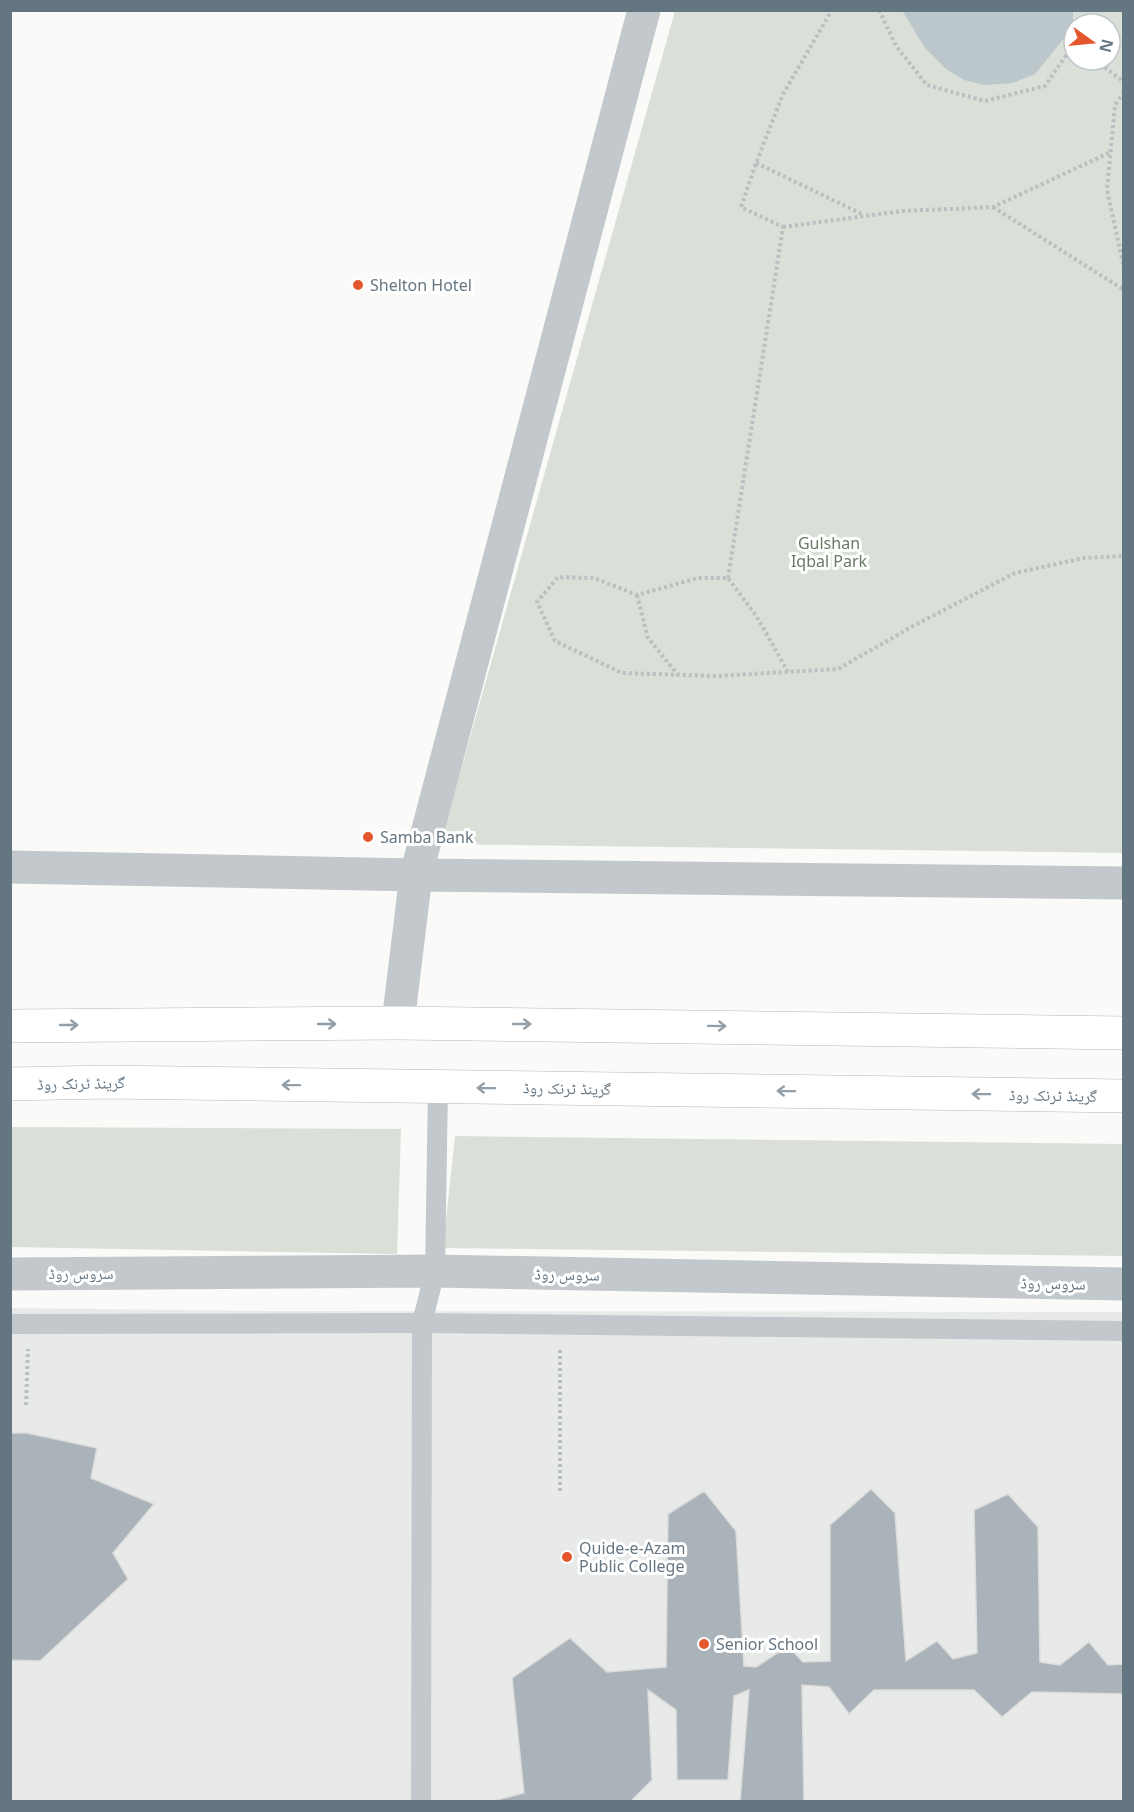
<svg xmlns="http://www.w3.org/2000/svg" width="1134" height="1812" font-family="'Noto Sans','Noto Naskh Arabic',sans-serif">
  <rect width="100%" height="100%" fill="#fafaf8"/>
  <!-- built -->
  <path fill="#e8e9e9" d="M11,1308L265,1311L1123,1312V1801L11,1802Z"/>
  <!-- green -->
  <g fill="#dadfd7" fill-rule="evenodd">
    <path d="M675,11H1123V853L440,844ZM1074,24H1110V60H1074Z"/>
    <path d="M11,1127L401,1129L397,1254L11,1247Z"/>
    <path d="M455,1136L1123,1144V1256L443,1248Z"/>
  </g>
  <!-- water -->
  <path fill="#bbc7cb" d="M903,12V11H1073V22L1065,37L1035,74L1013,83L985,85L964,80L946,69L925,48Z"/>
  <!-- building -->
  <g fill="#aab3b9" stroke="#dcdcda" stroke-width="1.5">
    <path d="M10,1433H27L97,1448L91,1478L154,1504L113,1553L128,1579L40,1661L10,1660Z"/>
    <path d="M871,1489L895,1513L906,1661L937,1641L953,1659L977,1653L974,1510L1008,1494L1038,1527L1040,1662L1060,1665L1089,1642L1108,1665L1124,1664V1694L1032,1692L1002,1717L974,1690H874L849,1714L829,1687L802,1685L804,1802H740L749,1690L734,1696L728,1780H677L676,1710L648,1690L652,1780L630,1802H489L524,1793L512,1678L570,1638L607,1672L666,1667L668,1514L704,1491L736,1531L744,1666L756,1667L788,1646L803,1662L830,1661V1525Z"/>
  </g>
  <g fill="none" stroke-linecap="round" stroke-linejoin="round">
    <defs>
      <g id="highway">
        <path d="M10,1026L398,1023L1124,1033"/>
        <path d="M10,1084L105,1082L1124,1096"/>
      </g>
    </defs>
    <!-- highway casing -->
    <use href="#highway" stroke="#b4b9bd" stroke-width="34"/>
    <!-- path -->
    <g stroke="#bbbfc2" stroke-width="4" stroke-dasharray="3 3" stroke-linecap="butt">
      <path d="M879,10L896,46L927,85L985,101L1045,86L1074,44"/>
      <path d="M1095,60L1124,82"/>
      <path d="M1124,92L1115,105L1107,190L1124,268"/>
      <path d="M756,163L864,215"/>
      <path d="M993,207L1124,290"/>
      <path d="M783,227L902,211L993,207L1111,152"/>
      <path d="M728,578L783,227L741,207L756,163L783,94L832,10"/>
      <path d="M637,595L648,638L678,675"/>
      <path d="M788,672L757,617L728,578H698L637,595L594,578L558,577L537,602L555,641L622,673L716,676L838,669L915,625L1015,573L1084,558L1124,556"/>
      <path d="M26,1405L28,1349"/>
      <path d="M560,1491V1349"/>
    </g>
    <!-- lane -->
    <g stroke="#c3c8cc" stroke-width="20">
      <path d="M10,1324L422,1323L1124,1331"/>
      <path d="M421,1802L422,1323L435,1271L438,1087"/>
    </g>
    <!-- street -->
    <g stroke="#c3c8cc" stroke-width="33">
      <path d="M10,867L416,875L1124,883"/>
      <path d="M398,1023L416,875L644,10"/>
      <path d="M10,1274L435,1271L1124,1284"/>
    </g>
    <!-- highway -->
    <use href="#highway" stroke="#fff" stroke-width="33"/>
  </g>
  <!-- one-way arrows -->
  <defs><path id="oneway-shaft" d="M-6 0H5M1.5-3L5.5 0L1.5 3" fill="none" stroke-width="1.6" stroke-linecap="round" stroke-linejoin="round" transform="scale(1.5)"/></defs>
  <g stroke="#939fa8">
    <use href="#oneway-shaft" transform="translate(327 1024)"/>
    <use href="#oneway-shaft" transform="translate(522 1024)"/>
    <use href="#oneway-shaft" transform="translate(69 1025)"/>
    <use href="#oneway-shaft" transform="translate(717 1026) rotate(1)"/>
    <use href="#oneway-shaft" transform="translate(291 1085) rotate(-179)"/>
    <use href="#oneway-shaft" transform="translate(486 1088) rotate(-179)"/>
    <use href="#oneway-shaft" transform="translate(786 1091) rotate(-179)"/>
    <use href="#oneway-shaft" transform="translate(981 1094) rotate(-179)"/>
  </g>
  <!-- markers -->
  <g fill="#e4572e" stroke="#fff" stroke-width="2">
    <circle cx="358" cy="285" r="6"/>
    <circle cx="368" cy="837" r="6"/>
    <circle cx="567" cy="1557" r="6"/>
    <circle cx="704" cy="1644" r="6"/>
  </g>
  <g text-anchor="middle" stroke-width="6" stroke-linejoin="round" paint-order="stroke">
    <!-- poi labels -->
    <g font-size="16" fill="#657683" stroke="#fff" text-anchor="start">
      <text x="370" y="291">Shelton Hotel</text>
      <text x="380" y="843">Samba Bank</text>
      <text x="579" y="1554">Quide-e-Azam<tspan x="579" dy="18">Public College</tspan></text>
      <text x="716" y="1650">Senior School</text>
    </g>
    <!-- park labels -->
    <g font-size="16" fill="#687a64" stroke="#fff">
      <text x="829" y="549">Gulshan<tspan x="829" dy="18">Iqbal Park</tspan></text>
    </g>
    <!-- street labels -->
    <g font-size="16" fill="#657683" stroke="#fff">
      <text transform="translate(81 1083) rotate(-1)" y="6">گرینڈ ٹرنک روڈ</text>
      <text transform="translate(567 1088) rotate(1)" y="6">گرینڈ ٹرنک روڈ</text>
      <text transform="translate(1053 1095) rotate(1)" y="6">گرینڈ ٹرنک روڈ</text>
      <text x="81" y="1279">سروس روڈ</text>
      <text transform="translate(567 1274) rotate(1)" y="6">سروس روڈ</text>
      <text transform="translate(1053 1283) rotate(1)" y="6">سروس روڈ</text>
    </g>
  </g>
  <!-- border -->
  <rect width="1134" height="1812" fill="none" stroke="#657683" stroke-width="24"/>
  <!-- north arrow -->
  <g transform="translate(1092 42) rotate(105)"><circle r="28" fill="#ffffff" stroke="#c1c8cd" stroke-width="1.5"/>
  <path d="M0-4.5L10 22L0 15L-10 22Z" fill="#e4572e"/>
  <text y="-9" font-size="16" font-weight="bold" text-anchor="middle" fill="#657683">N</text>
  </g>
</svg>
